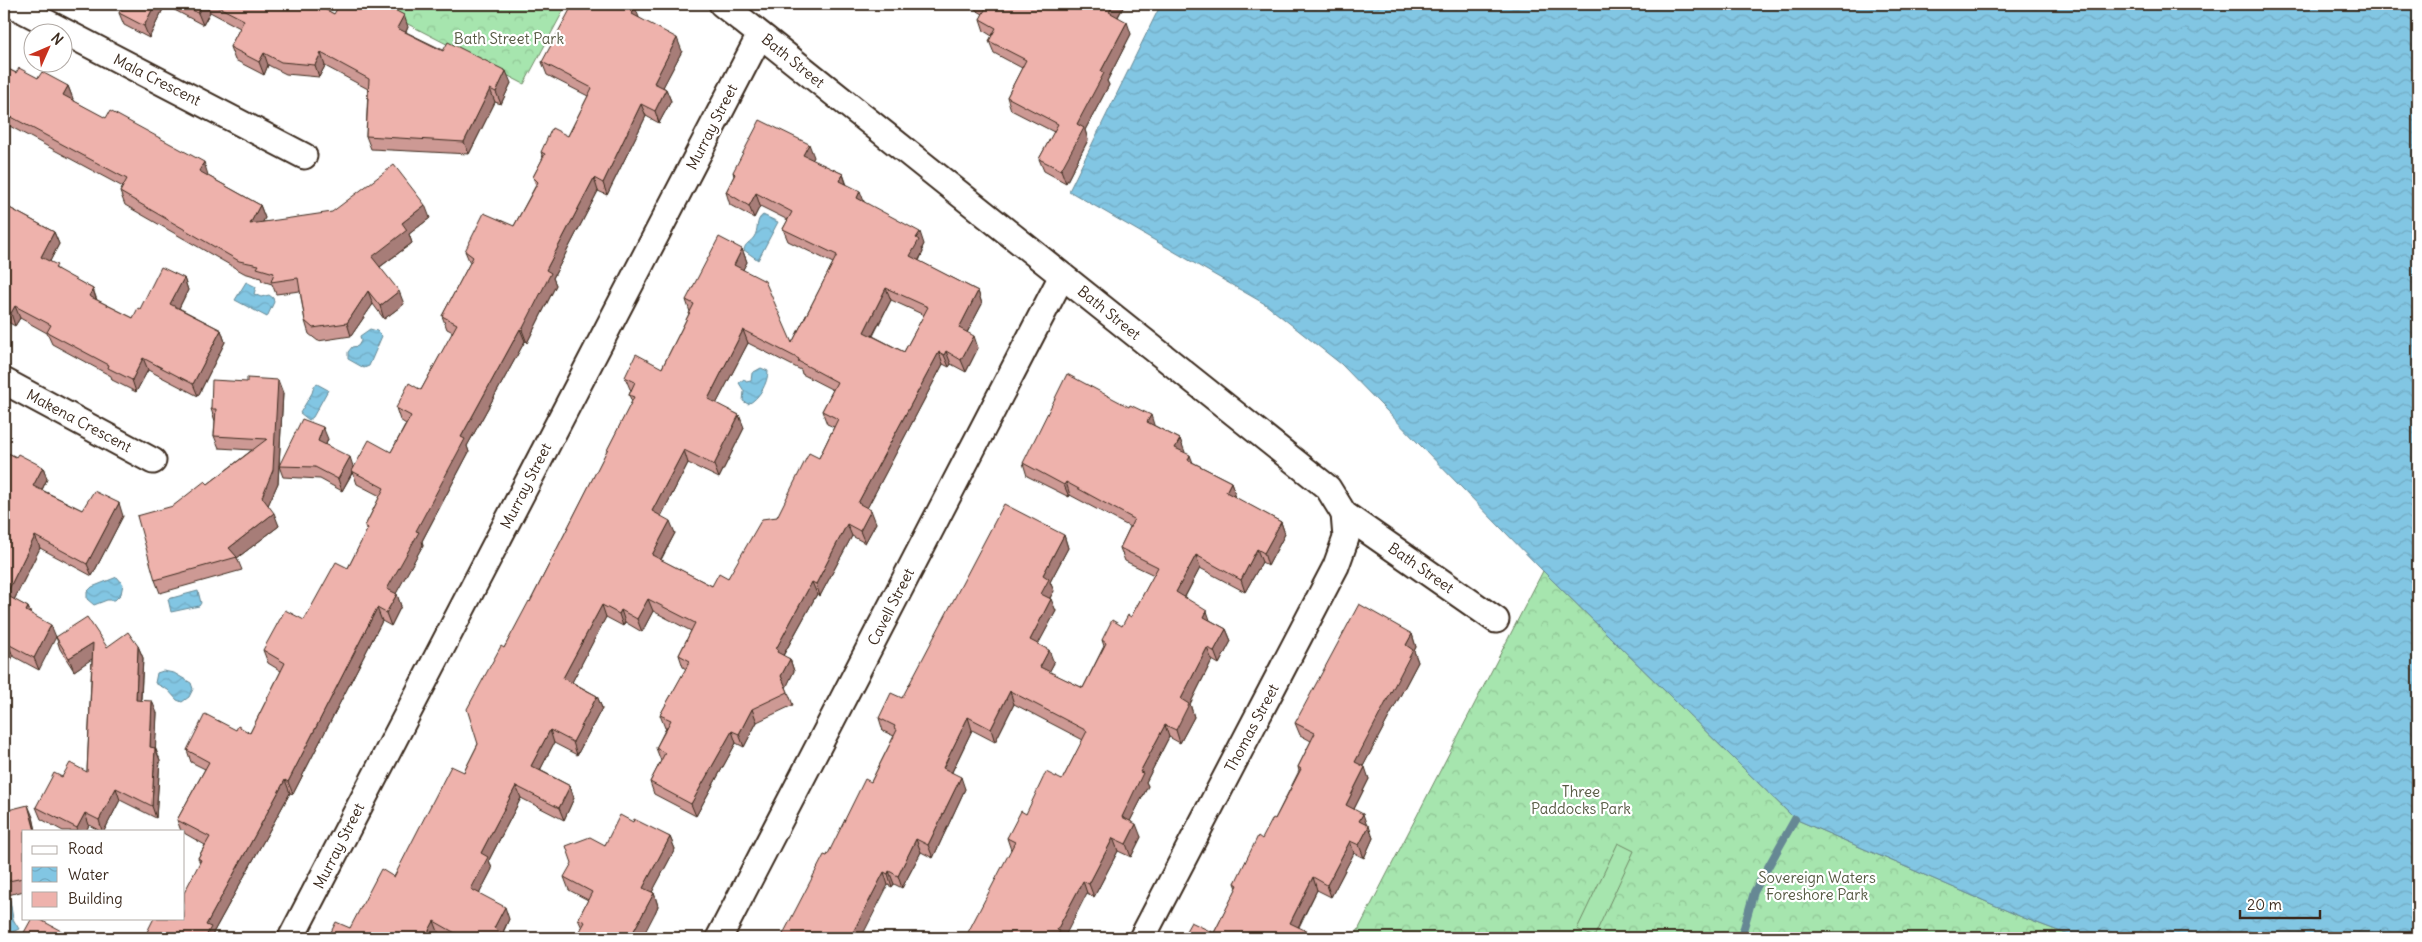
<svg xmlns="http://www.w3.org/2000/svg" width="2422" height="942" font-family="Delius,sans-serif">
  <defs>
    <pattern id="forest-crowns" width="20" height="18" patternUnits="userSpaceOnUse" patternTransform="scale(1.25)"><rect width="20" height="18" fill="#a6e5ae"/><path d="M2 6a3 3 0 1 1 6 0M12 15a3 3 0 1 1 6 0" fill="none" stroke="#90c595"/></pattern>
    <pattern id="water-waves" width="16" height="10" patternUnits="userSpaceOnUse" patternTransform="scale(1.25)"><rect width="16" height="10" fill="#82c6e3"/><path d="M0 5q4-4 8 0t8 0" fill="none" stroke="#71aac2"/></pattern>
  </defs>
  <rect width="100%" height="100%" fill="#fff"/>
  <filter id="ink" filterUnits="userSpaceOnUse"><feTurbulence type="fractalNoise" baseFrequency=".02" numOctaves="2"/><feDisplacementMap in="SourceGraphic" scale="10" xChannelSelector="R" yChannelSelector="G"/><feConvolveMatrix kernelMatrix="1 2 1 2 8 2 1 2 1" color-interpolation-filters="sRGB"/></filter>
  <g filter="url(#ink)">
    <!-- forest -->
    <g fill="url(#forest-crowns)" stroke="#708866">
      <path d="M369,4H567L524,84Z"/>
      <path d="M1543,571L1795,819L2024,918L2077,938H1354Z"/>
    </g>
    <!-- pitch -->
    <path fill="#a6e5ae" stroke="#708866" d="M1618,843L1634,851L1594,937L1577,929Z"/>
    <!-- water -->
    <g fill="url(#water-waves)" stroke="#668894">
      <path d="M1161,4H2418V938H2077L2024,918L1795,819L1543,571L1341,364L1265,304L1069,191Z"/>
      <path d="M763,215L778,222L758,260L744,250C745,243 750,243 754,237C759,230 755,220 763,215Z"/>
      <path d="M246,282L256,287L254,294L261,297L269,295L273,298L274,302L267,317L235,300Z"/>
      <path d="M370,329L377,331L382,336L369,366L364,368L348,359V352L352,347L358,346L361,341L360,336Z"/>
      <path d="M761,368L768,371C768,383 759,399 748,404L743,401L744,391L739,383L744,379L746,382L751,381L752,373Z"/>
      <path d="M317,384L328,390L313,417L309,420L300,413L312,393L314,386Z"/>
      <path d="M117,577L123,584L121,594L115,600H107L94,605L87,599V592L92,587Z"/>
      <path d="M198,591L201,603L199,606L171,612L168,599Z"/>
      <path d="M163,671L174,673L191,683L193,689L189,697L182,702L177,700L168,690L155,683L157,673Z"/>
      <path d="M7,897L10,900L13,919L19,929L4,936V898Z"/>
    </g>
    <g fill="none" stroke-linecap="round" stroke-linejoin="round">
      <!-- stream -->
      <path stroke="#668894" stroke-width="8" d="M1741,938L1754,892L1795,819"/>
      <defs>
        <g id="street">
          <path d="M11,4L304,156"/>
          <path d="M722,4L1328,488L1344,514L1496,620"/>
          <path d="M4,381L153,461"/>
          <path d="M291,938L760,35"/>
          <path d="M719,938L1062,276"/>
          <path d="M1142,938L1336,566L1346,538L1344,514"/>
        </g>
      </defs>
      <!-- street casing -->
      <use href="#street" stroke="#3b2a1e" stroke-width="29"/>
      <!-- street -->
      <use href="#street" stroke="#fff" stroke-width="25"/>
    </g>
    <!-- wall -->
    <g fill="#cd9994" stroke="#3b2a1e" fill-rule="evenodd">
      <path d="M124,4H315L334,14L408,27L406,32L511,83L501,104L495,102L469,154L371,149L366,136L368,89L325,66L319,77L286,74L268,65L264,75L235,60L230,47L240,28L210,12L203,25L165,5L149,38L124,25L119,13Z"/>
      <path d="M973,4H1125L1118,17L1131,34L1107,81L1109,85L1085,130L1088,140L1066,183L1044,171L1039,159L1054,132L1011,110L1007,97L1022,68L994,53L989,41L992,36L984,31L980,19L983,14L976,10Z"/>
      <path d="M639,18L682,51L663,87L666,89L671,101L659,123L646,116L607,195L598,191L553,278L556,285L527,343L525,341L467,446L469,452L422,541L423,545L396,593L401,606L391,626L382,621L293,794L290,793L213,933L184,918L200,863L198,858L205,845L184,833V831H181L177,820L205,769L191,762L187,750L236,730L250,733L281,671L268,663L263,650L304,620L348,568L367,531L365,526L380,496L357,484L353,472L342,491L320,479L283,477L279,466L278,483L268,505L279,526L237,558L242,570L160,593L155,580L173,506L208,484L252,450L219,448L214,436L215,421L211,409L283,393L279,465L328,439L326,444L354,468L391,452L406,424L400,420L396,408L421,390L453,332L447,329L442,316L470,263L465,251L514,226L536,185L533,177L543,158L541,152L568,136L588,96L547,75L542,62Z"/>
      <path d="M4,67L16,73L38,78L68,86L73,99L72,100L208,175V176L260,205L265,218L262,222L430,218L409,234L412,243L380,267L404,304L384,319L373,304L351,336L318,341L309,334L305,321L300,291L276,294L272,284L262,281L261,278L244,273L125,205L120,192L123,187L4,123Z"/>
      <path d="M814,157L812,160L843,174L847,185L864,202L924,244L922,248L923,252L919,261L978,291L982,304L967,333L978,348L966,372L951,364L949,367L943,364L867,508L876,523L865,543L852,536L820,596L817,594L783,656L790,659L794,671L786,687L793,705L757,722L744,747L736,743L696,816L654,794L650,782L661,761L656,748L666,728H665L660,715L686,669L683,667L679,655L691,631L653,611L642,632L625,622L623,626L606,617L572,682L597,696L602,708L577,755L554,743L540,770L570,786L574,798L564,820L521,798L489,860L492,869L479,894L509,919L503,933L512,938H447L439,934L437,938H328L350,928L394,877L464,772L478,744L504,648L530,602L632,402L629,395L631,390L630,389L625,377L662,368L690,312L686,300L742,249L747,262L743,269L792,343L833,263L788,241L783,229L788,220L760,206L754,218L730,205L726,192L734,176L733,172ZM891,300L924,315L904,352L873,336ZM748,343L801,370L802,374L833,390L822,411L827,424L834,427L819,458L777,517L728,578L712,586L661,560L675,533L661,516L688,463L719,478L744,428L739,415L716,404Z"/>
      <path d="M4,205L54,232L59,244L50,261L59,271L93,289L97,300L133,318L140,309L184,278L188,290L179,308L221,330L225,342L198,396L148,370L136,392L112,380L111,376L52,344L47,333L20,318L15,326L4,320Z"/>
      <path d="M1155,426L1180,439L1184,452L1192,462L1231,482L1235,494L1234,497L1281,522L1285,534L1268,566L1262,562L1245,592L1200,568L1185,597L1210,620L1226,629L1231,641L1219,664L1212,660L1190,704L1194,717L1180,743L1169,737L1146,782L1148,786L1130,821L1141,837L1131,857L1118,851L1094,897L1011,850L1007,838L1026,814L1062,780L1083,740L1014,704L995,742L972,730L952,772L965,789L933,858L921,852L902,888L894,884L892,887L827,856L871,782L894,736L883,731L879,718L902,698L1064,535L1068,548L1050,582L1054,591L1050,598L1056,611L1038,644L1054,663L1049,672L1083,688L1104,646L1102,640L1122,626L1131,617L1154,575L1125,561L1120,548L1130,527L1070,495L1069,497L1027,476L1023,463Z"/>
      <path d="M4,451L16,457L43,467L47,479L42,490L82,510L123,516L92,576L40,548L14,600L28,607L31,614L39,670L13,656L10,662L4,659Z"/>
      <path d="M1412,634L1416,647L1414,651L1418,662L1363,766L1369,779L1354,809L1367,825L1373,838L1364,858L1354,853L1331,897L1317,890L1299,927L1214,933L1237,888L1235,883L1275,819L1299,771L1298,767L1311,741L1300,735L1295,723Z"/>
      <path d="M56,637L107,647L138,646L143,658L141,700L157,713L155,747L160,760L156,818L120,800L104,831H100L89,825L86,831H63L41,819L36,807L62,777L87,772L92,658L74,671L60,649Z"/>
      <path d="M4,811L33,817L36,831H24V891L4,896Z"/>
      <path d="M633,822L670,837L675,849L652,892L654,893L658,906L655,913L582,928L578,919L588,900L569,890L564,877Z"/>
    </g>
    <!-- shaded-wall -->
    <g fill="#a77d78" stroke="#3b2a1e">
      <path d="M155,4H165V5L149,38L144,26Z"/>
      <path d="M203,4H207L210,12L203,25L198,13Z"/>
      <path d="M1114,4H1125L1113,25L1109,12Z"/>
      <path d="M635,7L640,20L632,14Z"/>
      <path d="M404,15L408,27L402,40L397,28Z"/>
      <path d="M1127,22L1131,34L1107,81L1109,85L1085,130L1088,140L1066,183L1061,170L1077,124L1101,71Z"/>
      <path d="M677,38L682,51L659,95L654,83Z"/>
      <path d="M264,53L268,65L264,75L259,62Z"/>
      <path d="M321,53L325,66L319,77L315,65Z"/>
      <path d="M506,71L511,83L501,104L496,92Z"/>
      <path d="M68,86L73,99L68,108L63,95Z"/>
      <path d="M490,89L495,102L469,154L464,142Z"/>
      <path d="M666,89L671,101L659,123L655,111Z"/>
      <path d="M641,104L646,116L607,195L603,183Z"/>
      <path d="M809,144L814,157L808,168L803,155Z"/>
      <path d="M204,162L208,175L204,184L199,171Z"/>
      <path d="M843,174L847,187L840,181Z"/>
      <path d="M594,178L598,191L553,278L556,285L527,343L522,330L546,270Z"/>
      <path d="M860,191L865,204L857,198Z"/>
      <path d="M756,193L760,206L754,218L749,206Z"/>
      <path d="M260,205L265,218L255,236L250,224Z"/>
      <path d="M425,205L430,218L409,234L412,243L377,269L372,257L402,223Z"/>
      <path d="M54,232L59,244L46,269L41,257Z"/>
      <path d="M920,232L924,244L922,248L923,252L914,269L910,256L916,238Z"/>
      <path d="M742,249L747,262L739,277L734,265Z"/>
      <path d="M184,278L188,290L175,316L170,304Z"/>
      <path d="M886,288L891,300L868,344L864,332Z"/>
      <path d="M93,289L97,302L89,296Z"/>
      <path d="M368,291L373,304L351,336L347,323Z"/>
      <path d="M399,291L404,304L384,319L380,306Z"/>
      <path d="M978,291L982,304L963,340L959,328Z"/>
      <path d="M15,306L20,318L15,326L11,313Z"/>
      <path d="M520,329L525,341L467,446L469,452L422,541L423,545L392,601L387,589L461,437Z"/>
      <path d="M221,330L225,342L198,396L193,384Z"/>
      <path d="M743,330L748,343L712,412L708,399Z"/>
      <path d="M974,336L978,348L966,372L961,360Z"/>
      <path d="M946,351L951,364L949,367L944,355Z"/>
      <path d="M939,352L943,364L863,516L858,503Z"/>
      <path d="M143,358L148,370L136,392L132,380Z"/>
      <path d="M278,380L283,393L278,483L266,510L262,497Z"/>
      <path d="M739,415L744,428L719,478L714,465Z"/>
      <path d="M1151,415L1155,428L1147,422Z"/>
      <path d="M323,427L328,439L323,452L318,441Z"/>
      <path d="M1180,439L1185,452L1180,460L1175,448Z"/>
      <path d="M684,450L688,463L657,524L652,511Z"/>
      <path d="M1190,455L1195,468L1188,460Z"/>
      <path d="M350,457L354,469L342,491L338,479Z"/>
      <path d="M43,467L47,479L38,498L33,486Z"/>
      <path d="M1066,482L1070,495L1069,497L1064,485Z"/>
      <path d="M1231,482L1235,494L1230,505L1226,492Z"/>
      <path d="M119,503L123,516L92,576L87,564Z"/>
      <path d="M871,510L876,523L865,543L860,531Z"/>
      <path d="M274,513L279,526L237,558L229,548Z"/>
      <path d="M670,521L675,533L656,568L652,555Z"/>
      <path d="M1281,522L1285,534L1268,566L1264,553Z"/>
      <path d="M847,524L852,536L820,596L816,584Z"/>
      <path d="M1064,535L1068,548L1050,582L1054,591L1045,606L1041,594L1043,575Z"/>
      <path d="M35,536L40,548L10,608L6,595Z"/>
      <path d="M1257,549L1262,562L1245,592L1241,580Z"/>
      <path d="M1196,555L1200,568L1181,604L1176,592Z"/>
      <path d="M812,582L817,594L781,659V665L776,649Z"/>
      <path d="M397,594L401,606L391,626L386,613Z"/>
      <path d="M648,599L653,611L642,632L637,619Z"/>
      <path d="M1051,599L1056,611L1034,652L1030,640Z"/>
      <path d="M602,605L606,617L568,690L563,678Z"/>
      <path d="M28,607L33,620L26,611Z"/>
      <path d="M377,608L382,621L293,794L288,782Z"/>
      <path d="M621,610L625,622L623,626L619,614Z"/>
      <path d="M1207,611L1211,623L1204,617Z"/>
      <path d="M51,625L56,637L39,670L34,658Z"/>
      <path d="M1226,629L1231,641L1219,664L1214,651Z"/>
      <path d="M1412,634L1416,647L1414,651L1418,662L1359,774L1355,762L1406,645Z"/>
      <path d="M93,643L98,655L74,671L69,658Z"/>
      <path d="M8,644L13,656L10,662L5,650Z"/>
      <path d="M138,646L143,658L140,712L136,700Z"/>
      <path d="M1207,648L1212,660L1190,704L1194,717L1180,743L1176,730L1181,699Z"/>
      <path d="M1049,650L1054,663L1045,680L1040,667Z"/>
      <path d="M790,659L794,671L786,688L781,676Z"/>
      <path d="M1010,691L1014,704L995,742L991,729Z"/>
      <path d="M597,696L602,708L577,755L573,742Z"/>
      <path d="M152,701L157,713L155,759L150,747Z"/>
      <path d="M752,709L757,722L744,747L739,734Z"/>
      <path d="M968,717L972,730L948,780L943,768Z"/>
      <path d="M1165,725L1169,737L1146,782L1148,786L1126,829L1122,817L1140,772Z"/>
      <path d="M550,730L554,743L536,778L531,766Z"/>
      <path d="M732,731L736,743L696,816L691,804Z"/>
      <path d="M155,748L160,760L156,818L152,806Z"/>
      <path d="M1365,767L1369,779L1350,817L1346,805Z"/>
      <path d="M961,777L965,789L933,858L928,845Z"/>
      <path d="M285,780L290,793L213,933L215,938H205L206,925Z"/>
      <path d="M516,786L521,798L489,860L492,869L475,902L471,889L481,853Z"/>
      <path d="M570,786L574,798L564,820L559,808Z"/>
      <path d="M116,788L120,800L104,831H102L99,820Z"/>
      <path d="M28,805L33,817L36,831H35Z"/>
      <path d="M85,813L89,825L86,831H78L77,828Z"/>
      <path d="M1363,814L1367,826L1359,821Z"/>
      <path d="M1136,824L1141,837L1131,857L1126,844Z"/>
      <path d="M1369,826L1373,838L1364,858L1359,845Z"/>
      <path d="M670,837L675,849L648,900L643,888Z"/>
      <path d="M1113,838L1118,851L1094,897L1089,884Z"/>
      <path d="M916,839L921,852L902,888L898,876Z"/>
      <path d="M1350,841L1354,853L1331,897L1327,885Z"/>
      <path d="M889,871L894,884L892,887L888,874Z"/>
      <path d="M884,872L888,885L861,938H850Z"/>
      <path d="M1313,877L1317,890L1294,935L1290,923Z"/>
      <path d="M1083,881L1087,893L1064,938H1056L1057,930Z"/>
      <path d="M654,893L658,906L655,913L642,938H630Z"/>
      <path d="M505,907L509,919L500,938L494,928Z"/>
      <path d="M434,921L439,934L437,938H425Z"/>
      <path d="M65,933L67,938H62Z"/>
    </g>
    <!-- building -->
    <g fill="#eeb2ac" stroke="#3b2a1e" fill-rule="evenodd">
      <path d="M124,4H155L144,26L119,13Z"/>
      <path d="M181,4H203L198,13Z"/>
      <path d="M213,4H315L334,14L340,4H383L404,15L397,28L443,51L448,42L506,71L496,92L490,89L464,142L366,136L369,79L321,53L315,65L281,62L264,53L259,62L230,47L244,20Z"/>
      <path d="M573,4H628L635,7L632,14L677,38L654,83L666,89L655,111L641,104L603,183L594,178L546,270L551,273L522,330L520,329L461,437L465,439L416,531L419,532L387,589L397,594L386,613L377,608L288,782L285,780L206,925L211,927L205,938H144L154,918H184V893L201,860L198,858L210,837L177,820L209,762L187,750L205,714L236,730L238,726L250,733L285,663L263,650L285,610L304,620L336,562L348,568L368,528L365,526L384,488L352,471L369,440L391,452L411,416L396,408L409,383L421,390L457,324L442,316L473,257L465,251L484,213L514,226L538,182L533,177L545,154L541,152L552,128L568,136L592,88L542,62Z"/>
      <path d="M982,4H1114L1109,12L1127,22L1101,71L1104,73L1077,124L1084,128L1061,170L1039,159L1058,124L1007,97L1026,60L989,41L996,28L980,19L987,6Z"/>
      <path d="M4,67L16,73L19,68L38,78L42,72L68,86L63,95L106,118L110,111L204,162L199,171L260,205L250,224L332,212L394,165L425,205L402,223L407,230L372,257L399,291L380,306L368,291L347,323L313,328L305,321L298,278L271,282L274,273L257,268L259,265L239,261L120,192L127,179L4,113Z"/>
      <path d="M760,120L809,144L803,155L843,174L840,181L860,191L857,198L920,232L916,238L919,240L910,256L978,291L959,328L974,336L961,360L946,351L944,355L939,352L858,503L871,510L860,531L847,524L816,584L812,582L776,649L778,650L777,652L790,659L781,676L788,692L752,709L739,734L732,731L691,804L650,782L665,753L656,748L671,720L660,715L690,661L679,655L695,623L648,599L637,619L621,610L619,614L602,605L563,678L597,696L573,742L550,730L531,766L570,786L559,808L516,786L481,853L488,857L471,889L505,907L494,928L512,938H464L434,921L425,938H328L336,922L350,928L381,869L394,877L451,766L464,772L478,744L467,709L501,646L504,648L529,601L530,602L634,397L629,395L635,382L625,377L636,354L662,368L694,304L686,300L719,237L742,249L734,265L765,281L792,343L837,255L783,229L792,212L756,193L749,206L726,192L735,174L733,172ZM886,288L928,307L904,352L864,332ZM743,330L799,359L798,361L837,382L822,411L838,419L819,458L809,453L777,517L762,519L728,578L719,573L712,586L652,555L670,521L652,511L684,450L714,465L739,415L708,399Z"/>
      <path d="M4,205L54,232L41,257L57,265L55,268L93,289L89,296L133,318L138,308L140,309L161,267L184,278L170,304L221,330L193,384L143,358L132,380L108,368L109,365L47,332L51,325L15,306L11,313L4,310Z"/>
      <path d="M1067,374L1129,407L1130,405L1151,415L1147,422L1180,439L1175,448L1190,455L1188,460L1231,482L1226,492L1281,522L1264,553L1257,549L1241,580L1196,555L1176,592L1207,611L1204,617L1226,629L1214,651L1207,648L1181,699L1189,704L1176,730L1165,725L1140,772L1143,773L1122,817L1136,824L1126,844L1113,838L1089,884L1083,881L1057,930L1060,931L1056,938H965L1015,842L1007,838L1021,811L1026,814L1046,772L1062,780L1087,731L1010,691L991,729L968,717L943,768L961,777L928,845L916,839L898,876L889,871L888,874L884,872L850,938H781L824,855L827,856L865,779L871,782L897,730L894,728L895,726L879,718L891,693L902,698L1004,504L1064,535L1043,575L1049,579L1041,594L1051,599L1030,640L1049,650L1040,667L1083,688L1106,643L1102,640L1112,620L1122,626L1128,615L1131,617L1158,567L1120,548L1134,519L1066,482L1064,485L1023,463Z"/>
      <path d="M247,378L278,380L273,470L262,497L274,513L229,548L237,557L155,580L137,516L173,506L205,481L208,484L267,439L214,436L216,409H211L212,380L247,382Z"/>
      <path d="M302,419L323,427L318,441L350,457L338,479L315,467L279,466Z"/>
      <path d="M4,451L16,457L18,454L43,467L33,486L82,510L94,491L119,503L87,564L35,536L6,595L28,607L26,611L51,625L34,658L8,644L5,650L4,649Z"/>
      <path d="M1359,604L1412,634L1406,645L1413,650L1355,762L1365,767L1346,805L1363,814L1359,821L1369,826L1359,845L1350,841L1327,885L1313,877L1290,923L1321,938H1182L1191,922L1214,933L1238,885L1235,883L1258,836L1262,839L1273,818L1275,819L1301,769L1298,767L1315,733L1295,723Z"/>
      <path d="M87,617L107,647L128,632L138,646L136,700L152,701L150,747L155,748L152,806L116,788L99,820L85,813L77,828L36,807L54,773L62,777L70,763L87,772L93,643L69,658L56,637Z"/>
      <path d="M28,805L35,831H24V881L23,878L4,882V811Z"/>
      <path d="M620,815L633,822L634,819L670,837L643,888L654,893L630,938H576L585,922L578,919L592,892L564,877L572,863L566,846L590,837L605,845Z"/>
      <path d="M32,918H37L65,933L62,938H21Z"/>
    </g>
  </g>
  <g text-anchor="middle" stroke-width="4.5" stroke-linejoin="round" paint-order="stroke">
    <!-- park labels -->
    <g font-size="15" fill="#565942" stroke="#fff">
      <text x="509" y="44">Bath Street Park</text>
      <text x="1581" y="797">Three<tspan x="1581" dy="17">Paddocks Park</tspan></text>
      <text x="1817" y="883">Sovereign Waters<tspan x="1817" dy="17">Foreshore Park</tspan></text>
    </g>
    <!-- street labels -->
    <g font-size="15" fill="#3b2a1e" stroke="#fff">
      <text transform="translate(793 61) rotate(39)" y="5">Bath Street</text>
      <text transform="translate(157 80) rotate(27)" y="5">Mala Crescent</text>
      <text transform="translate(712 127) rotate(-63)" y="5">Murray Street</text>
      <text transform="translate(1109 313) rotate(39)" y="5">Bath Street</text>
      <text transform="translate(79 421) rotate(28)" y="5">Makena Crescent</text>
      <text transform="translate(526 486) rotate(-63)" y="5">Murray Street</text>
      <text transform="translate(1421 568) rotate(35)" y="5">Bath Street</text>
      <text transform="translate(891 607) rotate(-63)" y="5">Cavell Street</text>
      <text transform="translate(1252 728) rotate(-62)" y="5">Thomas Street</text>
      <text transform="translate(339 846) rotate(-63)" y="5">Murray Street</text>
    </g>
  </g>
  <!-- margin -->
  <rect width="2422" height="942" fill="none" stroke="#fff" stroke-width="20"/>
  <rect x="10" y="10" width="2402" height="922" fill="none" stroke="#3b2a1e" stroke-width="2" filter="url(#ink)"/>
  <!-- legend -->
  <rect x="22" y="830" width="162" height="90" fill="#ffffff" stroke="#b1aaa5"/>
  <rect x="32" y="846" width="25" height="8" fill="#ffffff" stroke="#b1aaa5"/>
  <text x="68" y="854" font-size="15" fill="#3b2a1e">Road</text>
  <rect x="32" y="867" width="25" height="15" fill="url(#water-waves)" stroke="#b1aaa5"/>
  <text x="68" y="880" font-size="15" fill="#3b2a1e">Water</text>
  <rect x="32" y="892" width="25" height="15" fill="#eeb2ac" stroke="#b1aaa5"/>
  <text x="68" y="904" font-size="15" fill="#3b2a1e">Building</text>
  <!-- north arrow -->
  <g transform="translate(48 48) rotate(45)"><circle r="24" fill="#ffffff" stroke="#b1aaa5"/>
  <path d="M0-4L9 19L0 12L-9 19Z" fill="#c8321e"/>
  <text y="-8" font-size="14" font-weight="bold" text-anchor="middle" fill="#3b2a1e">N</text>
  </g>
  <!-- scale -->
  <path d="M2240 910v8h80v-8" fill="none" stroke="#3b2a1e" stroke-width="2.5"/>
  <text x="2247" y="910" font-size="15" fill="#3b2a1e" stroke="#ffffff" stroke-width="4" paint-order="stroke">20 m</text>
</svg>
